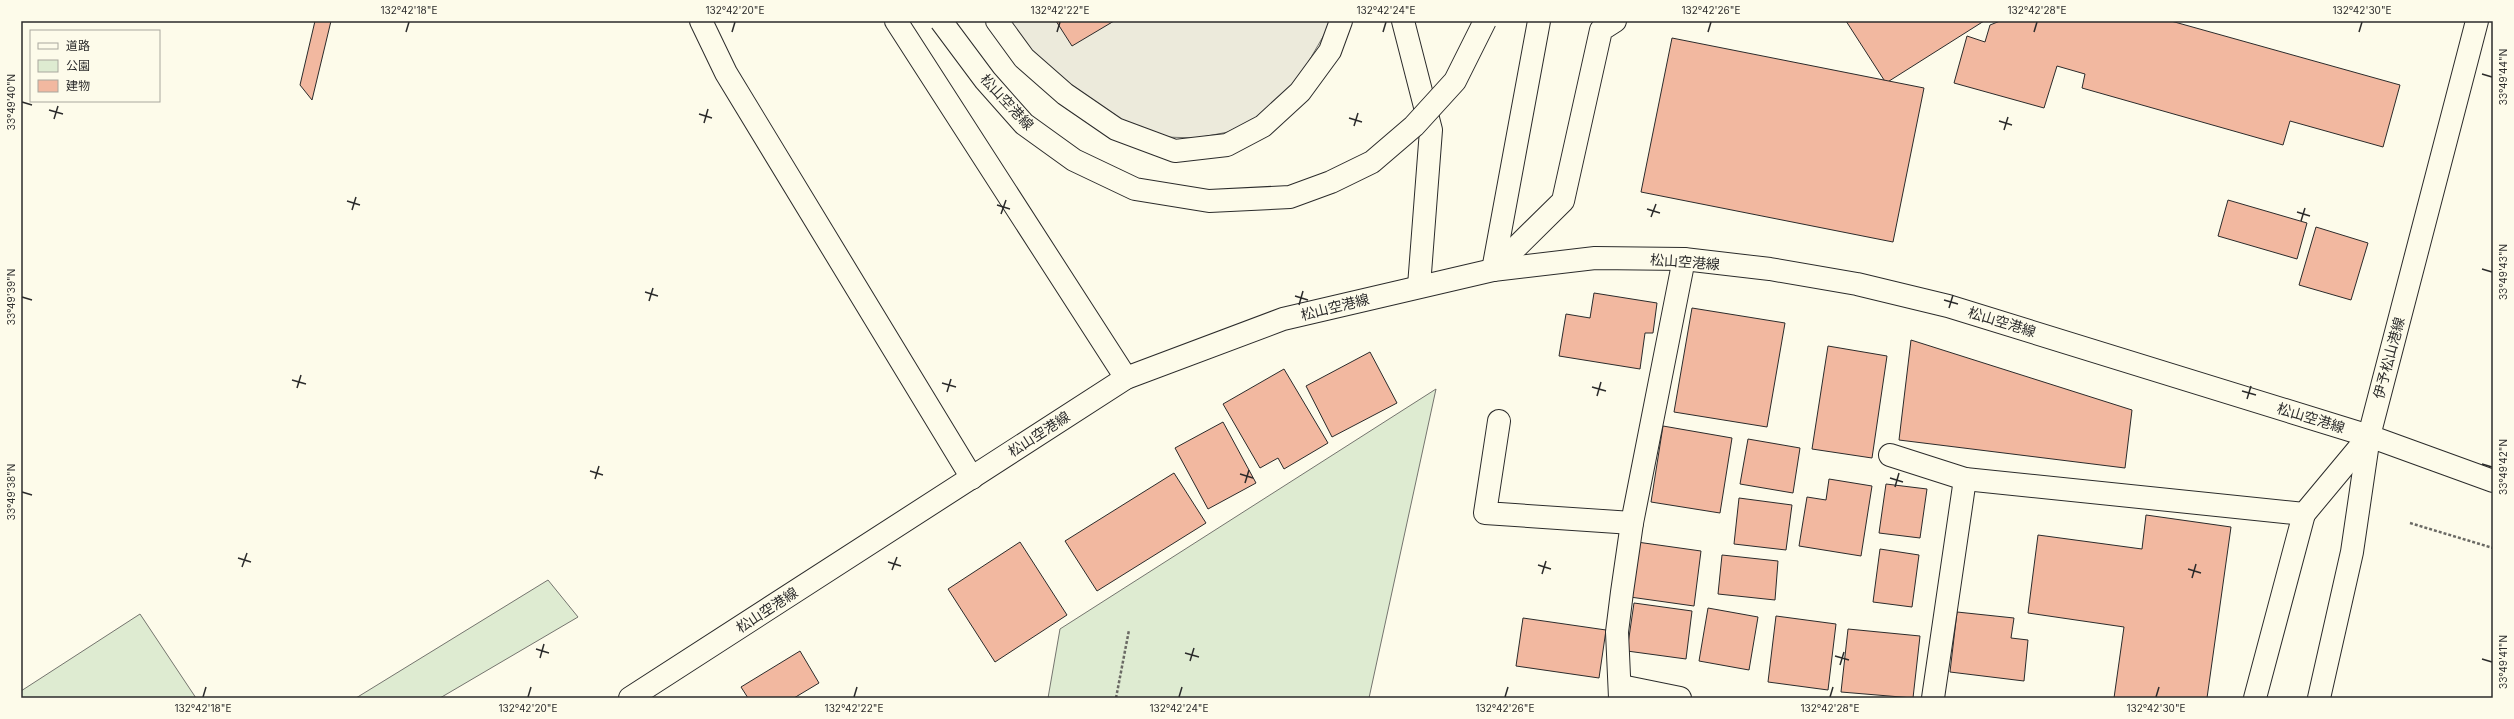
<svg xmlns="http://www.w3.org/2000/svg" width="2514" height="719" font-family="Inter,'Noto Sans JP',sans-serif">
  <rect width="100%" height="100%" fill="#fdfbea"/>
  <!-- green -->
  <g fill="#deebd1" stroke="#74746e">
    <path d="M1436,389L1369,698H1048L1060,629Z"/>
    <path d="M548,580L578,617L440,698H356Z"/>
    <path d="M140,614L196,698H21V691Z"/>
  </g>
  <!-- parking -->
  <path fill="#eceadb" stroke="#74746e" d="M1008,21H1330L1328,28L1306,66L1285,93L1253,120L1228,132L1197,138L1165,137L1131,128L1035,60Z"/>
  <!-- building -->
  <g fill="#f2b8a0" stroke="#2b2b2b">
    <path d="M315,21H331L312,100L300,85Z"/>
    <path d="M1056,21H1114L1072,46Z"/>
    <path d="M1846,21H1984L1886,83Z"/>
    <path d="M2000,21H2171L2400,85L2383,147L2290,121L2283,145L2082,88L2085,74L2057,66L2044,108L1954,83L1967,36L1985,42L1990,25Z"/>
    <path d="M1672,38L1924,88L1893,242L1641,192Z"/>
    <path d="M2228,200L2307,223L2297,259L2218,236Z"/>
    <path d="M2316,227L2368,243L2351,300L2299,285Z"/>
    <path d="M1594,293L1657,303L1653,333H1645L1640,369L1559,356L1566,314L1590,318Z"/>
    <path d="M1692,308L1785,323L1767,427L1674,412Z"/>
    <path d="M1911,340L2132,410L2125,468L1899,440Z"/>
    <path d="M1828,346L1887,356L1872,458L1812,449Z"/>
    <path d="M1370,352L1397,403L1332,437L1306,386Z"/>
    <path d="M1284,369L1328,443L1284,469L1278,458L1260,468L1223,404Z"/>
    <path d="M1223,422L1256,483L1208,509L1175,448Z"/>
    <path d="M1663,426L1732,438L1720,513L1651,502Z"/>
    <path d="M1748,439L1800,448L1793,493L1740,484Z"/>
    <path d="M1174,473L1206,523L1097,591L1065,541Z"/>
    <path d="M1829,479L1872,486L1861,556L1799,546L1807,497L1826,500Z"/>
    <path d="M1886,484L1927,489L1920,538L1879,533Z"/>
    <path d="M1739,498L1792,505L1786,550L1734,544Z"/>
    <path d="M2146,515L2231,527L2207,698H2114L2124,627L2028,613L2038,535L2142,549Z"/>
    <path d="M1020,542L1067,615L995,662L948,589Z"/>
    <path d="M1637,542L1701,551L1694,606L1630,597Z"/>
    <path d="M1880,549L1919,555L1912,607L1873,602Z"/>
    <path d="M1722,555L1778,561L1775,600L1718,594Z"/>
    <path d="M1634,603L1692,611L1686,659L1627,651Z"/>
    <path d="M1708,608L1758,617L1749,670L1699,661Z"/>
    <path d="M1957,612L2014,618L2011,638L2028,640L2024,681L1950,672Z"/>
    <path d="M1776,616L1836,624L1828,690L1768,682Z"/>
    <path d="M1523,618L1606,630L1599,678L1516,666Z"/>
    <path d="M1848,629L1920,636L1913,698L1841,692Z"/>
    <path d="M800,651L819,683L794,698H748L741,687Z"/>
  </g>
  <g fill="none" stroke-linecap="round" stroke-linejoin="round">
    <defs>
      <g id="minor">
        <path d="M701,21L726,73L972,478"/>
        <path d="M1493,270L1563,201L1601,30L1615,21"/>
        <path d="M1499,421L1485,513L1632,523"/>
        <path d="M1890,455L1965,479L2304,514L2369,436"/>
        <path d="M1621,686L1680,698"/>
        <path d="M1620,698L1617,632L1622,592L1632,523L1684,259"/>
        <path d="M1933,698L1965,479"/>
        <path d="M2255,698L2304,514"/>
      </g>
      <g id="tertiary">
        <path d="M896,21L1126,378"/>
        <path d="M997,21L1024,58L1065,94L1116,129L1175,151L1227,145L1263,126L1300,92L1330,51L1341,21"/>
        <path d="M1403,21L1431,130L1419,286"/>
      </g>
      <g id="primary">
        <path d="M1493,270L1539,21"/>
        <path d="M630,698L1126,378L1283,319L1493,270L1595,258L1684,259L1770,269L1857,284L1948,306L2369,436L2493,481"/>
        <path d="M2319,698L2352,552L2369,436L2477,21"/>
      </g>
    </defs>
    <!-- minor casing -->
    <use href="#minor" stroke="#2b2b2b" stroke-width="24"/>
    <!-- tertiary casing -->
    <use href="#tertiary" stroke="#2b2b2b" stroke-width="24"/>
    <!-- primary casing -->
    <use href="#primary" stroke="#2b2b2b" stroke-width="24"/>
    <!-- path -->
    <g stroke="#6a6964" stroke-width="2.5" stroke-dasharray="3 2" stroke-linecap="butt">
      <path d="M2410,523L2493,548"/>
      <path d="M1116,698L1129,630"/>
    </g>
    <!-- minor -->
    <use href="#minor" stroke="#fdfbea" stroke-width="22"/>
    <!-- tertiary -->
    <use href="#tertiary" stroke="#fdfbea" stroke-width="22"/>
    <!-- primary -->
    <use href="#primary" stroke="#fdfbea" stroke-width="22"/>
    <defs>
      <path id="primary-bridge" d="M941,21L985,80L1024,124L1074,160L1135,189L1209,201L1290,197L1331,182L1372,162L1414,126L1455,81L1485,21"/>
    </defs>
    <!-- primary-bridge casing -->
    <use href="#primary-bridge" stroke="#2b2b2b" stroke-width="24" stroke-linecap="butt"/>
    <!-- primary-bridge -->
    <use href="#primary-bridge" stroke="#fdfbea" stroke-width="22"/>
  </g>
  <!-- ticks -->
  <path fill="none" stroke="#2b2b2b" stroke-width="1.5" d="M406,32L409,22M732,32L735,22M1057,32L1060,22M1383,32L1386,22M1708,32L1711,22M2034,32L2037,22M2359,32L2362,22M2482,74L2492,77M22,102L32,105M49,110L63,114M699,114L712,118M1349,118L1362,122M54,119L58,106M1999,121L2012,125M704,123L708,109M1354,126L1358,113M2004,130L2008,117M347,201L360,205M997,205L1010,209M1647,209L1660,213M352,210L356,197M2297,212L2310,216M1001,214L1006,200M1651,217L1656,204M2301,221L2305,208M2482,269L2492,272M645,292L658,296M1295,296L1308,300M22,297L32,300M1944,300L1958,304M649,301L653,288M1299,305L1303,291M1949,308L1953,295M292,380L306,384M942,383L956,387M1592,387L1606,391M297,388L301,375M2242,391L2256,395M947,392L951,379M1597,396L1601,382M2247,399L2251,386M2482,464L2492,467M590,471L603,475M1240,474L1253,478M1890,478L1903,482M595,479L599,466M1245,483L1249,470M1895,487L1899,473M22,492L32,495M238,558L251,562M888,562L901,566M1538,565L1551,569M242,567L247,553M2188,569L2201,573M892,570L897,557M1542,574L1546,561M2192,578L2196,564M536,649L549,653M1185,653L1199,657M1835,656L1849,660M540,658L544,644M2482,659L2492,662M1190,661L1194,648M1840,665L1844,652M203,697L206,687M528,697L531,687M854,697L857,687M1179,697L1182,687M1505,697L1508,687M1830,697L1833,687M2156,697L2159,687"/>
  <g text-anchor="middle" stroke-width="3" stroke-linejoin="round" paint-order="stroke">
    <!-- street labels -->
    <g font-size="14" fill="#2b2b2b" stroke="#fdfbea">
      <text transform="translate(1007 102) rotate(47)" y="5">松山空港線</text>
      <text transform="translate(1685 262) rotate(4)" y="5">松山空港線</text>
      <text transform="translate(1335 307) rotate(-14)" y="5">松山空港線</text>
      <text transform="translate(2002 322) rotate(17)" y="5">松山空港線</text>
      <text transform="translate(2389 358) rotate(-75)" y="5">伊予松山港線</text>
      <text transform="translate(2311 418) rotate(17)" y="5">松山空港線</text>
      <text transform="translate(1039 434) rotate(-33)" y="5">松山空港線</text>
      <text transform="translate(767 610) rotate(-33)" y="5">松山空港線</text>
    </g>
  </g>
  <!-- border -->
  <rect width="2514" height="719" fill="none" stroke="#fdfbea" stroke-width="44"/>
  <!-- legend -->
  <rect x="30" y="30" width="130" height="72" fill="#fdfbea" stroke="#a9a89e"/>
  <rect x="38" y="43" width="20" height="6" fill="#fdfbea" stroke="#a9a89e"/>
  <text x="66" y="50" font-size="12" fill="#2b2b2b">道路</text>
  <rect x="38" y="60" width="20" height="12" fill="#deebd1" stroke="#a9a89e"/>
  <text x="66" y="70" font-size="12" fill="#2b2b2b">公園</text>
  <rect x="38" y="80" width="20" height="12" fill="#f2b8a0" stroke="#a9a89e"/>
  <text x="66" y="90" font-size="12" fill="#2b2b2b">建物</text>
  <rect x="22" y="22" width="2470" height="675" fill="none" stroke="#2b2b2b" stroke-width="1.5"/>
  <g font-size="10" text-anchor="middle" fill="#2b2b2b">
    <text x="409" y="14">132°42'18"E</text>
    <text x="735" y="14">132°42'20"E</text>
    <text x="1060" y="14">132°42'22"E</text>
    <text x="1386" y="14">132°42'24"E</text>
    <text x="1711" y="14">132°42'26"E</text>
    <text x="2037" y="14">132°42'28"E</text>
    <text x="2362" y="14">132°42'30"E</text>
    <text transform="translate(2503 77) rotate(-90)" y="4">33°49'44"N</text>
    <text transform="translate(11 102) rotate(-90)" y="4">33°49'40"N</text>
    <text transform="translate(2503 272) rotate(-90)" y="4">33°49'43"N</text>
    <text transform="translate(11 297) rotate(-90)" y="4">33°49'39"N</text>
    <text transform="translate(2503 467) rotate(-90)" y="4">33°49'42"N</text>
    <text transform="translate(11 492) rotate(-90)" y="4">33°49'38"N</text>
    <text transform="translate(2503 662) rotate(-90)" y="4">33°49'41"N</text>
    <text x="203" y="712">132°42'18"E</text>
    <text x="528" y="712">132°42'20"E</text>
    <text x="854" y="712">132°42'22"E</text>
    <text x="1179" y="712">132°42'24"E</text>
    <text x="1505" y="712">132°42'26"E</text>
    <text x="1830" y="712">132°42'28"E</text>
    <text x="2156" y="712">132°42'30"E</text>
  </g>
</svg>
